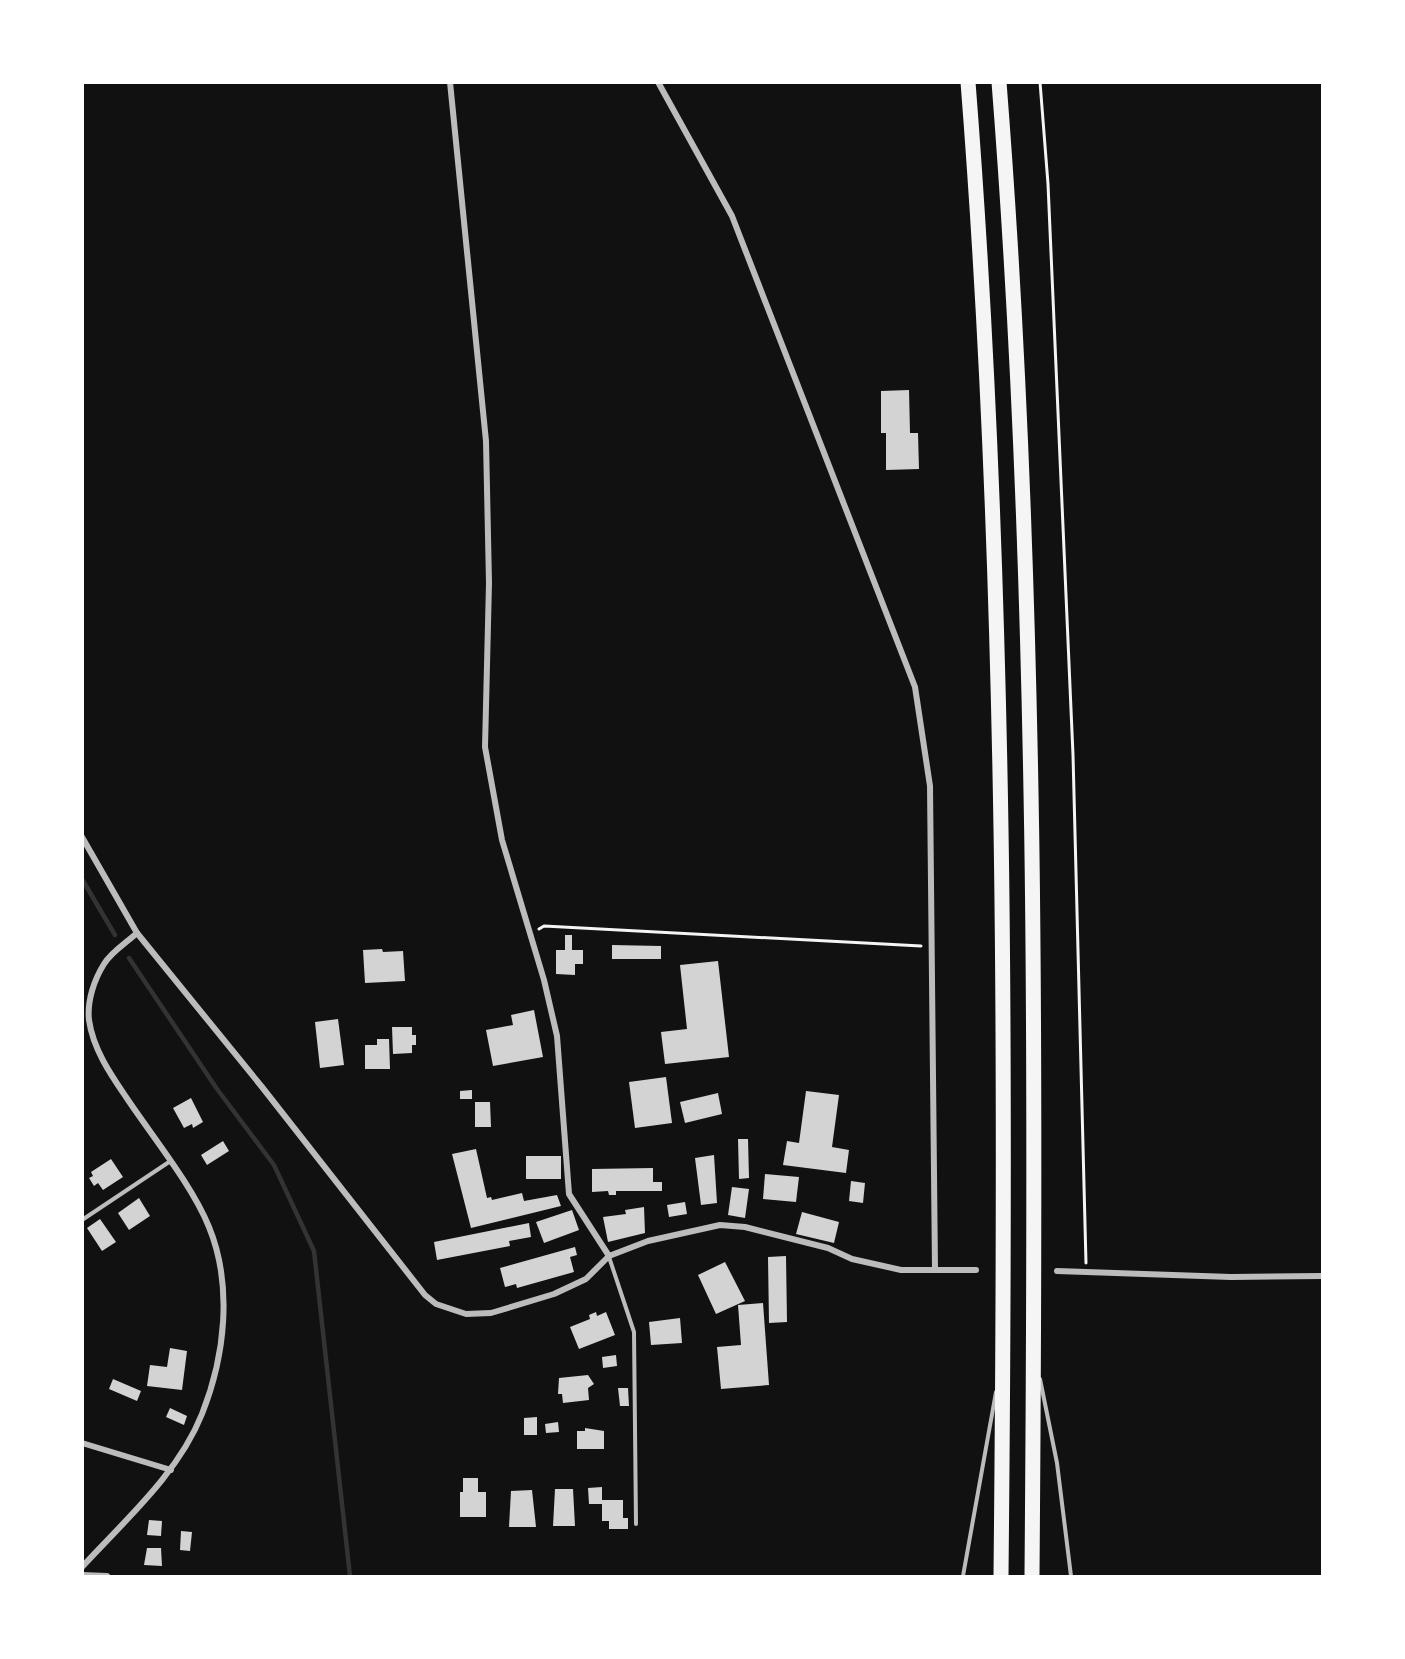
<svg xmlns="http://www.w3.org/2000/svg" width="1405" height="1659" font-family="'Source Sans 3',sans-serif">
  <rect width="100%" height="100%" fill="#111"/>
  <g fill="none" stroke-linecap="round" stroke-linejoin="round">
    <!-- stream -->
    <g stroke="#333" stroke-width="4.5">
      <path d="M82,879L115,935"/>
      <path d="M129,958L217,1089L274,1165L314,1251L350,1576"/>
    </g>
  </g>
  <!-- building -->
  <g fill="#d3d3d3">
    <path d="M909,390L910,433H918L919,469L886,470V433H881V391Z"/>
    <path d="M565,935H572V950H583V964H575V975L556,974V950H565Z"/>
    <path d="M612,945L661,946V959H612Z"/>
    <path d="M382,949L383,952L403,951L405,981L365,983L363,950Z"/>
    <path d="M718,961L729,1057L665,1064L661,1032L687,1029L680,965Z"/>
    <path d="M534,1010L543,1057L493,1066L486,1030L513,1025L511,1015Z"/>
    <path d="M338,1019L344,1065L320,1068L315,1022Z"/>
    <path d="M392,1027H412V1035H416V1045H412V1053L393,1054Z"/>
    <path d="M377,1039H389L390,1069H365V1045H377Z"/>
    <path d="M666,1077L672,1123L635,1128L629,1082Z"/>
    <path d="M472,1090V1099H460V1091Z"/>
    <path d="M806,1091L839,1095L832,1147L849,1150L846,1173L783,1165L787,1141L799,1143Z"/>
    <path d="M718,1093L722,1114L685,1123L680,1102Z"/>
    <path d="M191,1098L203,1122L193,1128L192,1124L184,1128L173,1108Z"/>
    <path d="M475,1102H490L491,1127H475Z"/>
    <path d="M738,1139H748L749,1178L739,1179Z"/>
    <path d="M223,1141L229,1151L207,1165L201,1155Z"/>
    <path d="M476,1149L487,1198L491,1197L492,1200L522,1193L524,1201L557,1195L561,1206L471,1228L452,1154Z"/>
    <path d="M714,1155L717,1203L701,1205L695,1158Z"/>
    <rect x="526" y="1156" width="35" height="23"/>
    <path d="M111,1159L123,1177L103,1190L98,1183L94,1186L89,1178L93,1176L91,1172Z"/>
    <path d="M653,1168V1182H662V1191H616V1195H609L608,1191L592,1192V1169Z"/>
    <path d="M765,1174L799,1177L796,1202L763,1199Z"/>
    <path d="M851,1181L865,1183L863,1203L849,1201Z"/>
    <path d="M732,1187L749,1189L745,1218L728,1215Z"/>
    <path d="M139,1198L150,1216L129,1230L118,1213Z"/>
    <path d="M685,1202L687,1214L669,1217L667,1205Z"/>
    <path d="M644,1207L645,1233L608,1242L603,1217L626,1214L625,1210Z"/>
    <path d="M572,1210L579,1230L544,1243L536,1222Z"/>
    <path d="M802,1212L839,1222L834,1243L796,1234Z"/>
    <path d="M100,1219L116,1242L102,1251L87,1228Z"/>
    <path d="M529,1223L531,1237L509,1241L510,1246L437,1260L434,1242Z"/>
    <path d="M575,1247L577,1255L570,1257L574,1272L517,1288L516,1284L505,1287L500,1268Z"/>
    <path d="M786,1256L787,1322L769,1323L768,1257Z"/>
    <path d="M725,1262L745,1301L716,1314L698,1275Z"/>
    <path d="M763,1303L769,1385L721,1389L717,1347L741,1345L738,1305Z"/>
    <path d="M596,1312L597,1316L606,1312L615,1335L579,1349L570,1327L590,1319L589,1315Z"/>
    <path d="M680,1318L682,1343L651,1345L649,1322Z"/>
    <path d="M170,1348L187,1351L182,1390L147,1386L150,1365L167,1367Z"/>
    <path d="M616,1355L617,1366L603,1368L602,1357Z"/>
    <path d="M588,1375L594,1384L588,1388L589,1400L563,1403L562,1394H558L559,1378Z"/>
    <path d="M113,1379L141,1391L137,1401L109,1389Z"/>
    <path d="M618,1388H628L629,1406H620Z"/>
    <path d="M170,1408L187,1416L184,1425L166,1417Z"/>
    <path d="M537,1417V1435H524V1418Z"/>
    <path d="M558,1422L559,1432L546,1433L545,1424Z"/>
    <path d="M585,1428L604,1431V1449H577V1431H585Z"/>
    <path d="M463,1478H478V1492H486V1517H460V1492H463Z"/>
    <path d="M602,1487V1500H623V1518H628V1529H609V1521H602V1504H589L588,1488Z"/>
    <path d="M555,1489H573L575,1526H553Z"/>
    <path d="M532,1490L536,1527H509L511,1491Z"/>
    <path d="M149,1520L162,1521L161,1536L147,1535Z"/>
    <path d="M181,1531L192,1532L190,1551L180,1550Z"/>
    <path d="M147,1548H161L162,1566L144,1565Z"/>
  </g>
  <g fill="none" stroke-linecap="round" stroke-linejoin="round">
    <!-- path -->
    <g stroke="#f5f5f5" stroke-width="3">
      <path d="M1040,82L1048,184L1073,755L1086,1263"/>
      <path d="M539,929L544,926L921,946"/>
    </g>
    <!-- service -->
    <g stroke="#bcbcbc" stroke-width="4">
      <path d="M82,1220L169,1162"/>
      <path d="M609,1257L634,1332L636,1524"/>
      <path d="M1040,1379L1057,1463L1071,1576"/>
      <path d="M963,1576L996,1392"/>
    </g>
    <!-- minor -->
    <g stroke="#bcbcbc" stroke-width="6">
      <path d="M450,82L486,441L489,583L485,747L502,840L544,980L557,1036L569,1194L609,1256"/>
      <path d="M658,82L732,216L915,687L930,786L935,1270"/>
      <path d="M82,837L137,933C126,943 111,952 104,964C94,980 87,1001 89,1020C93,1049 111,1075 126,1097C152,1136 192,1185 209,1227C233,1286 225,1356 202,1414C178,1474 126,1519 82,1567"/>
      <path d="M137,933L262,1087L425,1295L436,1304L466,1314L491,1313L554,1294L586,1279L609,1256L648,1241L720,1225L745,1227L828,1248L852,1259L901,1270H976"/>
      <path d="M1057,1271L1231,1277L1322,1276"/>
      <path d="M82,1443L171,1470"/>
      <path d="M82,1575L107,1576"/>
    </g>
    <!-- motorway -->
    <g stroke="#f5f5f5" stroke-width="15">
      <path d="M968,82C1007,579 1006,1079 1001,1576"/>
      <path d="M999,82C1038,579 1036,1079 1032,1576"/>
    </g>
  </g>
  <!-- border -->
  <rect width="1405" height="1659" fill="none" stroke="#ffffff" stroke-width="168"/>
</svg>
